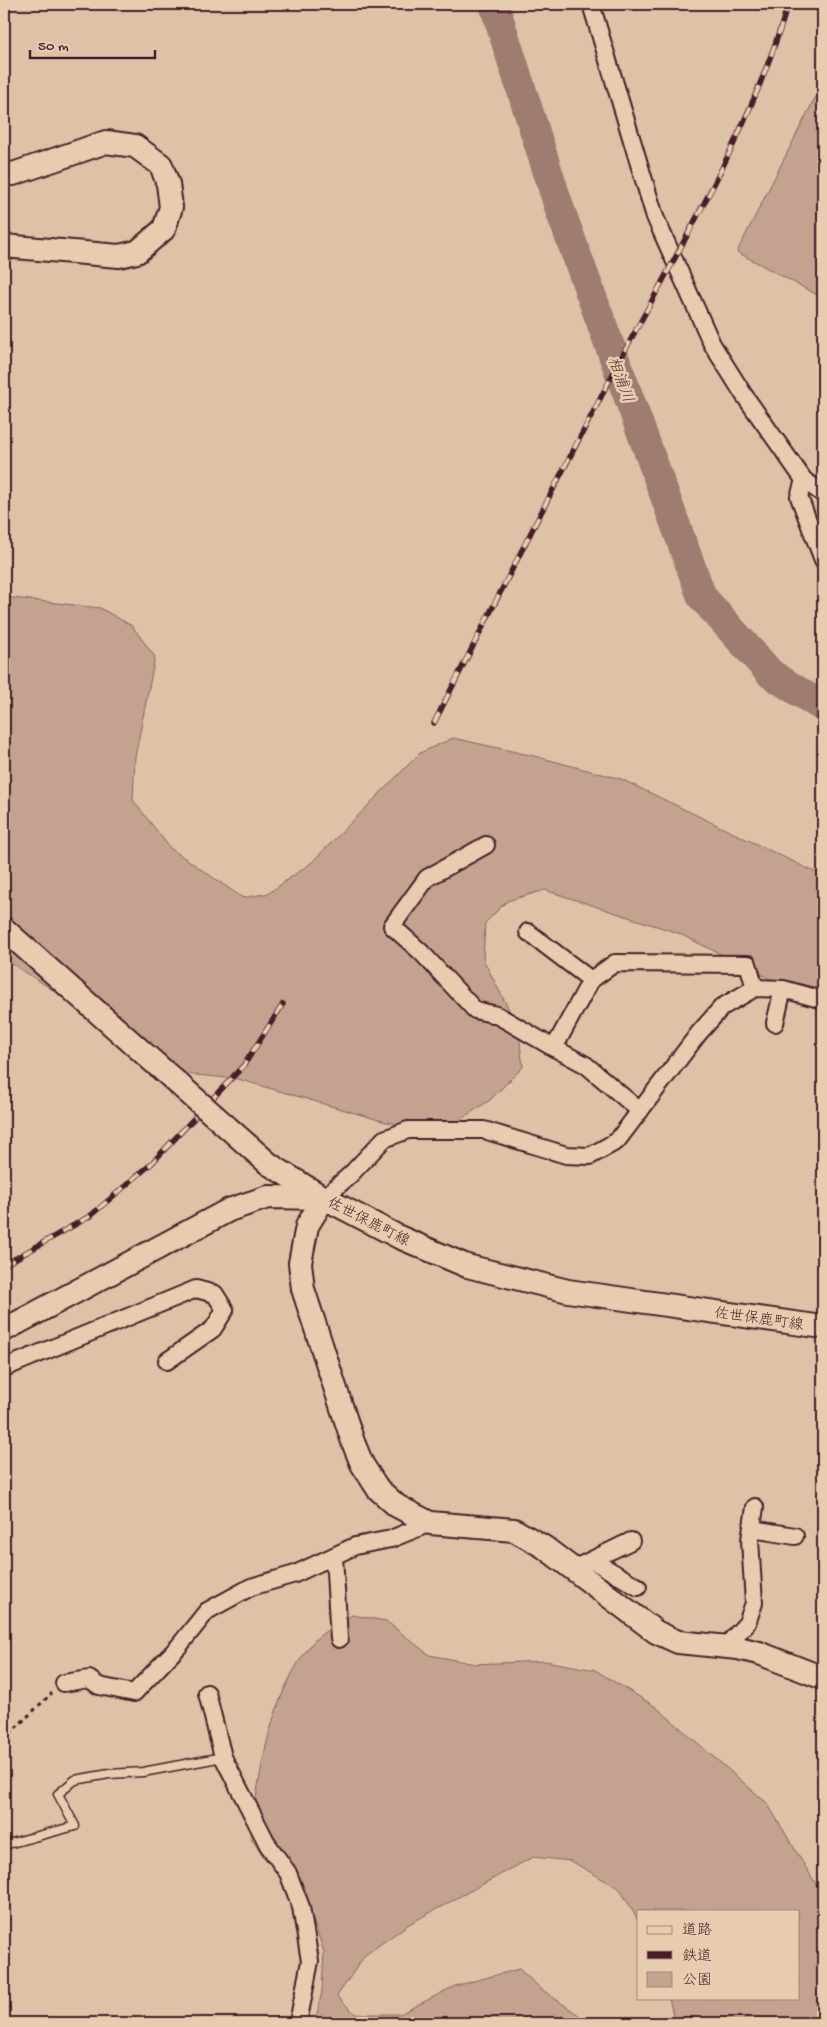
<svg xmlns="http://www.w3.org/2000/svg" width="827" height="2027" font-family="'Gochi Hand','Klee One',sans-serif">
  <rect width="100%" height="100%" fill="#dec2a7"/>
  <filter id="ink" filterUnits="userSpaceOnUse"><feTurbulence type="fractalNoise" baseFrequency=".02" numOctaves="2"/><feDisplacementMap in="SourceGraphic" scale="10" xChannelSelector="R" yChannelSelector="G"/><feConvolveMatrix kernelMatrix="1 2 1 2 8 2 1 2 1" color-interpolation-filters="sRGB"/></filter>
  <g filter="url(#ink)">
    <!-- green -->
    <g fill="#c3a390" stroke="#86615e">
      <path d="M823,82V298L737,252Z"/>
      <path d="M4,597L100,608L132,626L155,657L135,757L133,800L170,848L243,898L269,893L311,863L420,753L453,738L534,756L621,779L823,876V1005L678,933L545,890L507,901L485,923L483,959L518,1027L523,1067L490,1100L443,1131L386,1122L238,1079L186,1074L4,959Z"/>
      <path d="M352,1615L386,1621L429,1655L475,1664L545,1661L595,1670L656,1707L767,1803L823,1896V2023H675L669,1998H798V1911H638V1920L620,1889L571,1861L533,1857L409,1924L365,1955L337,1996L355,2014H400L455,1986L519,1969L541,1989L580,2016L585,2023H315L322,1991L324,1952L307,1903L263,1857L250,1836C261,1769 269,1694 314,1641C323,1631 341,1623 352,1615Z"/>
    </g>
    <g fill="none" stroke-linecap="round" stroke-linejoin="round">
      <!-- river -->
      <path stroke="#9e7b70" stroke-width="30" d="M494,4L560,210L702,597L771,674L823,707"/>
      <defs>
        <path id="lane" d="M4,1845L75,1826L58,1794L75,1780L109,1774L143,1772L223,1757"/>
        <g id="street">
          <path d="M591,4L655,217L712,344L744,395L804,480L823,494"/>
          <path d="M804,480L799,497L823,560"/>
          <path d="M486,845L427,878L392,926L422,953L475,1010L497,1015L554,1048"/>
          <path d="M528,932L591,980"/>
          <path d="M775,1023L783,989"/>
          <path d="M640,1111L586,1065L554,1048L591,980L615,963L748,964L755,988"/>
          <path d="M324,1198L351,1174L384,1139L408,1130H484L566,1155L590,1156L617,1141L699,1033L722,1007L755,988L783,989L823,1000"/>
          <path d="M4,1368L196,1289L215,1294L225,1310L213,1329L167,1361"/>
          <path d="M752,1529L795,1536"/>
          <path d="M334,1556L339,1639"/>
          <path d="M592,1560L638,1587"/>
          <path d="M573,1569L631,1541"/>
          <path d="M726,1646L747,1623L754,1603L750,1540L755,1507"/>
          <path d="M64,1683L89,1679L99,1686L134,1693L179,1646L207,1611L251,1587L295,1574L355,1546L391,1539L430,1523"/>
          <path d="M207,1693L223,1757L268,1845L288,1873L301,1907L310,1961L298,2023"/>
        </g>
        <g id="secondary">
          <path d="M4,173L13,174L106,142L135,146L161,165L168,184L171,207L164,229L137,252L119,256L4,246"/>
          <path d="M4,929L157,1065"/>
          <path d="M269,1164L324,1198L399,1237L467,1266L568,1291L823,1327"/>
          <path d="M4,1330L229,1210L268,1197L324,1198L307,1226L300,1263L303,1289L353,1442L362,1464L378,1489L397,1506L430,1523L514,1530L544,1547L656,1632L678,1642L738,1648L759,1653L823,1678"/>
        </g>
      </defs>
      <!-- lane casing -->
      <use href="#lane" stroke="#4a1f2b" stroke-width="11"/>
      <!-- street casing -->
      <use href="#street" stroke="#4a1f2b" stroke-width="20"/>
      <!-- secondary casing -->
      <use href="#secondary" stroke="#4a1f2b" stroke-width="26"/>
      <!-- path -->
      <path stroke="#4a1f2b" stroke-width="3" stroke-dasharray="4 4" stroke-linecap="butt" d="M4,1739L52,1693"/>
      <!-- lane -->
      <use href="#lane" stroke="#e8ccaf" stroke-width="8"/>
      <!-- street -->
      <use href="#street" stroke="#e8ccaf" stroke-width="16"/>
      <!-- secondary -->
      <use href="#secondary" stroke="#e8ccaf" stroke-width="22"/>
      <defs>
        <g id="rail">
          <path d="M434,723C498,596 563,469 629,343C688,233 753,124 788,4"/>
          <path d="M4,1265L90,1216L151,1164L244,1065L283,1004"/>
        </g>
      </defs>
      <!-- rail casing -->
      <use href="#rail" stroke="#4a1f2b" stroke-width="5.5"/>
      <!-- rail -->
      <use href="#rail" stroke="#e8ccaf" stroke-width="4" stroke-dasharray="11" stroke-linecap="butt"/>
      <defs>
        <path id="secondary-bridge" d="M157,1065L269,1164"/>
      </defs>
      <!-- secondary-bridge casing -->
      <use href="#secondary-bridge" stroke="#4a1f2b" stroke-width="26" stroke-linecap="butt"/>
      <!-- secondary-bridge -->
      <use href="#secondary-bridge" stroke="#e8ccaf" stroke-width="22"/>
    </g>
  </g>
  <g text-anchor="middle" stroke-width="5" stroke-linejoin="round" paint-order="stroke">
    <!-- street labels -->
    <g font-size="15" fill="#4a1f2b" stroke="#e8ccaf">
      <text transform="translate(369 1221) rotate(27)" y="5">佐世保鹿町線</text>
      <text transform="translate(759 1318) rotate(8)" y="5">佐世保鹿町線</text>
    </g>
    <!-- water labels -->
    <g font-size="16" font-style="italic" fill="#5f363c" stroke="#e8ccaf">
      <text transform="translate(622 379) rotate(70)" y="6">相浦川</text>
    </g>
  </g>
  <!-- margin -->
  <rect width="827" height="2027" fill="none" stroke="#e8ccaf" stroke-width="20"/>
  <rect x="10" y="10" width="807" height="2007" fill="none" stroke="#4a1f2b" stroke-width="2" filter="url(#ink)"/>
  <!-- legend -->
  <rect x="637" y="1910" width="162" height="90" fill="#e8ccaf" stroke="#a9877a"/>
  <rect x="647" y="1926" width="25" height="8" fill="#e8ccaf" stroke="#a9877a"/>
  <text x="682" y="1934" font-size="15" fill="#4a1f2b">道路</text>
  <rect x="647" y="1951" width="25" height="8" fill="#4a1f2b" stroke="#a9877a"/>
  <text x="682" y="1960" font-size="15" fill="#4a1f2b">鉄道</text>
  <rect x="647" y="1972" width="25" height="15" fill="#c3a390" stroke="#a9877a"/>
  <text x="682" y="1984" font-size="15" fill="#4a1f2b">公園</text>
  <!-- scale -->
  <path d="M30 50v8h125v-8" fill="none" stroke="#4a1f2b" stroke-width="2.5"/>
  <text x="38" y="50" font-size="15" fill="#4a1f2b" stroke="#e8ccaf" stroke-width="4" paint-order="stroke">50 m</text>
</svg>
